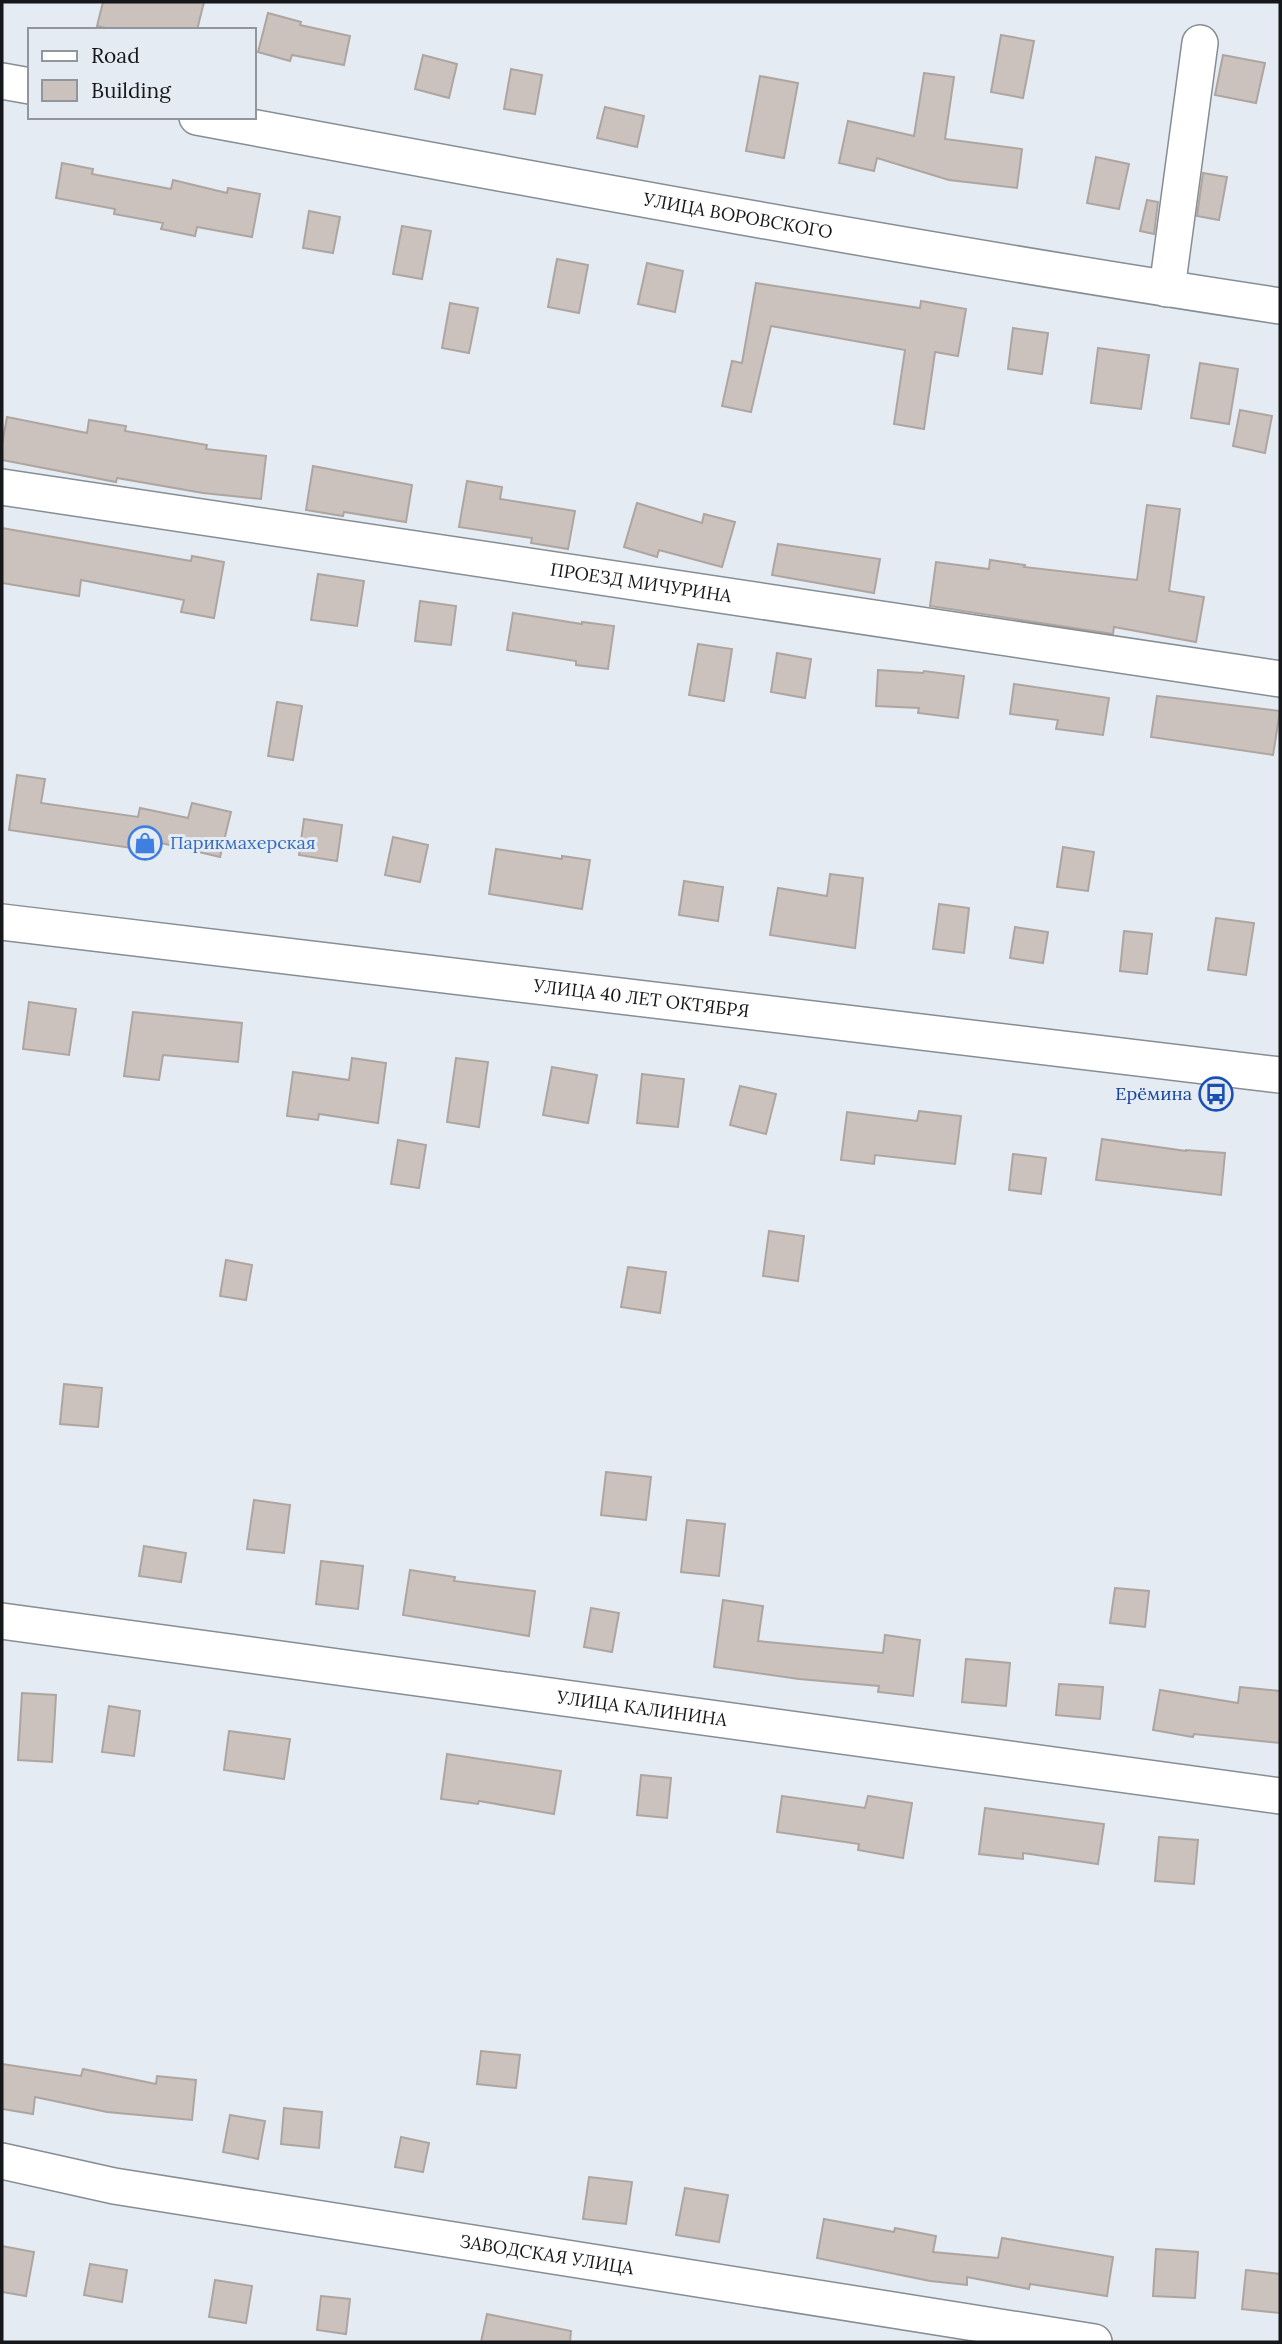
<svg xmlns="http://www.w3.org/2000/svg" width="1282" height="2344" font-family="Lora,serif">
  <rect width="100%" height="100%" fill="#e4ebf2"/>
  <!-- building -->
  <g fill="#cbc2bd" stroke="#aea5a0" stroke-width="2">
    <path d="M103,2H204L197,30H114L97,26Z"/>
    <path d="M268,13L301,22L300,25L350,36L344,65L292,55L290,61L258,52Z"/>
    <path d="M1001,35L1034,41L1023,98L991,92Z"/>
    <path d="M423,55L457,64L449,98L415,89Z"/>
    <path d="M1223,55L1265,63L1256,103L1215,95Z"/>
    <path d="M511,69L542,75L535,114L504,109Z"/>
    <path d="M924,73L954,77L945,139L1022,149L1017,188L949,180L877,158L874,171L839,163L848,121L914,136Z"/>
    <path d="M760,76L798,83L784,158L746,151Z"/>
    <path d="M605,107L644,116L637,147L597,138Z"/>
    <path d="M1096,157L1129,164L1119,209L1087,203Z"/>
    <path d="M62,163L93,169L92,174L171,189L173,180L227,193L228,188L260,194L252,237L197,227L195,236L161,229L163,223L114,214L115,209L56,198Z"/>
    <path d="M1203,173L1227,177L1219,220L1197,216Z"/>
    <path d="M1147,200L1158,202L1154,234L1140,231Z"/>
    <path d="M309,211L340,217L333,253L303,248Z"/>
    <path d="M402,226L431,231L422,279L393,274Z"/>
    <path d="M557,259L588,265L579,313L548,307Z"/>
    <path d="M647,263L683,271L675,312L638,304Z"/>
    <path d="M756,283L920,308L921,301L966,309L958,356L935,352L924,429L894,424L905,350L771,326L751,412L722,406L732,361L742,363Z"/>
    <path d="M450,303L478,308L469,353L442,348Z"/>
    <path d="M1013,328L1048,333L1042,374L1008,369Z"/>
    <path d="M1098,348L1149,355L1141,409L1091,403Z"/>
    <path d="M1200,363L1238,369L1229,424L1191,418Z"/>
    <path d="M1240,410L1272,416L1265,453L1233,446Z"/>
    <path d="M7,417L87,433L89,420L126,426L125,431L207,445L206,449L266,456L261,499L203,493L117,478L116,482L2,460V444Z"/>
    <path d="M313,466L412,485L406,522L344,512L343,516L306,510Z"/>
    <path d="M467,481L502,487L500,499L575,511L568,549L531,543L532,538L459,527Z"/>
    <path d="M637,503L702,523L704,514L735,522L722,567L659,550L657,557L624,547Z"/>
    <path d="M1147,505L1180,509L1169,591L1204,597L1196,642L1114,627L1113,634L930,606L936,562L989,569L990,560L1025,565L1024,567L1137,580Z"/>
    <path d="M2,528L191,561L192,556L224,562L214,618L181,612L184,600L81,580L79,596L2,583Z"/>
    <path d="M778,544L880,559L874,593L772,575Z"/>
    <path d="M318,574L364,581L357,626L311,620Z"/>
    <path d="M420,601L456,606L451,645L415,641Z"/>
    <path d="M513,613L582,624V622L614,626L608,669L576,665V661L507,650Z"/>
    <path d="M698,644L732,649L724,701L689,695Z"/>
    <path d="M777,653L811,659L805,698L771,692Z"/>
    <path d="M878,670L923,673L924,671L964,676L958,718L918,713L919,708L876,706Z"/>
    <path d="M1014,684L1109,698L1103,735L1056,729L1058,720L1010,714Z"/>
    <path d="M1157,696L1280,711L1273,755L1151,737Z"/>
    <path d="M277,702L302,706L293,760L268,756Z"/>
    <path d="M17,775L45,779L41,803L138,817L140,808L188,818L192,803L231,812L220,857L157,842L155,855L131,851L132,848L9,830Z"/>
    <path d="M304,819L342,825L337,861L299,855Z"/>
    <path d="M393,837L428,845L420,882L385,875Z"/>
    <path d="M1063,847L1094,852L1088,891L1057,887Z"/>
    <path d="M496,849L562,859V856L590,860L582,909L489,894Z"/>
    <path d="M830,874L863,878L855,948L770,935L778,888L827,896Z"/>
    <path d="M684,881L723,887L718,921L679,915Z"/>
    <path d="M939,904L969,908L964,953L933,949Z"/>
    <path d="M1216,918L1254,923L1246,975L1208,970Z"/>
    <path d="M1015,927L1048,932L1043,963L1010,958Z"/>
    <path d="M1124,931L1152,934L1147,974L1120,971Z"/>
    <path d="M29,1002L76,1009L69,1055L23,1049Z"/>
    <path d="M133,1012L242,1023L238,1062L163,1055L159,1080L124,1076Z"/>
    <path d="M352,1058L386,1063L378,1123L319,1114L318,1120L287,1116L293,1072L349,1080Z"/>
    <path d="M456,1058L488,1062L479,1127L447,1122Z"/>
    <path d="M552,1067L597,1075L588,1123L543,1115Z"/>
    <path d="M642,1074L684,1079L678,1127L637,1123Z"/>
    <path d="M740,1086L776,1094L766,1134L730,1125Z"/>
    <path d="M919,1111L961,1116L955,1164L875,1155L874,1164L841,1160L847,1112L917,1121Z"/>
    <path d="M1102,1139L1186,1151V1150L1225,1153L1221,1195L1096,1180Z"/>
    <path d="M398,1140L426,1145L419,1188L391,1184Z"/>
    <path d="M1013,1154L1046,1158L1041,1194L1009,1190Z"/>
    <path d="M769,1231L804,1236L798,1281L763,1276Z"/>
    <path d="M226,1260L252,1265L246,1300L220,1296Z"/>
    <path d="M628,1267L666,1272L660,1313L621,1307Z"/>
    <path d="M64,1384L102,1388L98,1427L60,1424Z"/>
    <path d="M606,1472L651,1477L646,1520L601,1515Z"/>
    <path d="M254,1500L290,1505L284,1553L247,1549Z"/>
    <path d="M687,1520L725,1524L719,1576L681,1572Z"/>
    <path d="M144,1546L186,1553L181,1582L139,1576Z"/>
    <path d="M321,1561L363,1566L358,1609L316,1604Z"/>
    <path d="M410,1570L455,1577L454,1581L535,1591L529,1636L403,1615Z"/>
    <path d="M1115,1588L1149,1591L1145,1627L1110,1623Z"/>
    <path d="M723,1600L763,1606L758,1641L883,1653L885,1635L920,1640L913,1696L878,1692L879,1686L799,1679L714,1667Z"/>
    <path d="M591,1608L619,1613L612,1652L584,1647Z"/>
    <path d="M966,1659L1010,1663L1006,1706L962,1702Z"/>
    <path d="M1059,1684L1103,1687L1100,1719L1056,1715Z"/>
    <path d="M1240,1687L1280,1691V1743L1194,1734L1193,1737L1153,1730L1160,1690L1238,1703Z"/>
    <path d="M22,1693L56,1695L52,1762L18,1760Z"/>
    <path d="M109,1706L140,1711L134,1756L102,1752Z"/>
    <path d="M229,1731L290,1739L284,1779L224,1770Z"/>
    <path d="M447,1754L561,1771L554,1814L479,1801L478,1804L441,1799Z"/>
    <path d="M641,1775L671,1778L667,1818L637,1815Z"/>
    <path d="M782,1796L865,1808L868,1796L912,1803L903,1858L858,1850L859,1844L777,1832Z"/>
    <path d="M985,1808L1104,1824L1098,1864L1023,1853V1859L979,1854Z"/>
    <path d="M1159,1837L1198,1840L1194,1884L1155,1881Z"/>
    <path d="M481,2051L520,2055L516,2088L477,2084Z"/>
    <path d="M2,2064L81,2076L83,2069L156,2084L157,2076L196,2080L192,2120L107,2112L35,2097L33,2114L2,2109Z"/>
    <path d="M284,2108L322,2112L319,2148L281,2144Z"/>
    <path d="M230,2115L265,2121L258,2159L223,2152Z"/>
    <path d="M401,2137L429,2143L423,2172L395,2167Z"/>
    <path d="M589,2177L632,2182L626,2224L583,2219Z"/>
    <path d="M685,2188L728,2195L719,2242L676,2235Z"/>
    <path d="M824,2219L894,2232L895,2228L936,2236L933,2252L998,2258L1002,2238L1113,2257L1107,2296L1030,2284L1029,2289L967,2277V2285L930,2281L817,2258Z"/>
    <path d="M2,2246L34,2252L26,2296L2,2292Z"/>
    <path d="M1156,2249L1198,2252L1195,2298L1153,2296Z"/>
    <path d="M90,2264L127,2270L122,2302L84,2295Z"/>
    <path d="M1246,2270L1280,2274V2313L1242,2309Z"/>
    <path d="M215,2280L252,2286L246,2323L209,2317Z"/>
    <path d="M321,2296L350,2299L346,2334L317,2330Z"/>
    <path d="M487,2314L571,2331L570,2342H481Z"/>
  </g>
  <g fill="none" stroke-linecap="round" stroke-linejoin="round">
    <defs>
      <g id="minor">
        <path d="M2,81L30,86"/>
        <path id="s1" d="M197,117C557,184 918,251 1280,306"/>
        <path d="M1167,289L1200,43"/>
        <path id="s2" d="M2,487L1280,679"/>
        <path id="s3" d="M2,922L1280,1075"/>
        <path id="s4" d="M2,1621L1280,1796"/>
        <path id="s5" d="M2,2161L114,2186L1094,2342"/>
      </g>
    </defs>
    <!-- minor casing -->
    <use href="#minor" stroke="#868d93" stroke-width="38"/>
    <!-- minor -->
    <use href="#minor" stroke="#fff" stroke-width="35"/>
  </g>
  <!-- icons -->
  <defs>
    <symbol id="shop-ring" viewBox="-11 -11 22 22"><circle r="9.5" fill="#e4ebf2" stroke="#3f7fe0" stroke-width="1.5"/><path d="M-5-2.5h2.3a2.7 3.5 0 0 1 5.4 0H5L5.5 6h-11ZM-1.5-2.5h3a1.5 2.3 0 0 0-3 0Z" fill="#3f7fe0"/></symbol>
    <symbol id="bus-ring" viewBox="-11 -11 22 22"><circle r="9.5" fill="#e4ebf2" stroke="#1a4fb4" stroke-width="1.5"/><path d="M-5-6H5V4H4V6H2V4H-2V6H-4V4H-5ZM-3.5-4V0h7V-4ZM-3.5 1.2v1.5H-2V1.2ZM2 1.2v1.5H3.5V1.2Z" fill="#1a4fb4"/></symbol>
  </defs>
  <g fill-rule="evenodd">
    <use href="#shop-ring" x="126" y="824" width="38" height="38"/>
    <use href="#bus-ring" x="1197" y="1075" width="38" height="38"/>
  </g>
  <g text-anchor="middle" stroke-width="6" stroke-linejoin="round" paint-order="stroke">
    <!-- street labels -->
    <g font-size="18" fill="#15171a" stroke="#e4ebf2">
      <text dy="6" stroke="none"><textPath href="#s1" startOffset="550">УЛИЦА ВОРОВСКОГО</textPath></text>
      <text dy="6" stroke="none"><textPath href="#s2" startOffset="646">ПРОЕЗД МИЧУРИНА</textPath></text>
      <text dy="6" stroke="none"><textPath href="#s3" startOffset="644">УЛИЦА 40 ЛЕТ ОКТЯБРЯ</textPath></text>
      <text dy="6" stroke="none"><textPath href="#s4" startOffset="646">УЛИЦА КАЛИНИНА</textPath></text>
      <text dy="6" stroke="none"><textPath href="#s5" startOffset="553">ЗАВОДСКАЯ УЛИЦА</textPath></text>
    </g>
    <!-- shop labels -->
    <g font-size="18" fill="#366cbe" stroke="#e4ebf2" text-anchor="start">
      <text x="170" y="849">Парикмахерская</text>
    </g>
    <!-- transit labels -->
    <g font-size="18" fill="#164399" stroke="#e4ebf2" text-anchor="end">
      <text x="1192" y="1100">Ерёмина</text>
    </g>
  </g>
  <!-- border -->
  <rect width="1282" height="2344" fill="none" stroke="#15171a" stroke-width="7"/>
  <!-- legend -->
  <rect x="28" y="28" width="228" height="91" fill="#e4ebf2" stroke="#91969c" stroke-width="2"/>
  <rect x="42" y="51" width="35" height="10" fill="#ffffff" stroke="#91969c" stroke-width="2"/>
  <text x="91" y="63" font-size="21" fill="#15171a">Road</text>
  <rect x="42" y="80" width="35" height="21" fill="#cbc2bd" stroke="#91969c" stroke-width="2"/>
  <text x="91" y="98" font-size="21" fill="#15171a">Building</text>
</svg>
